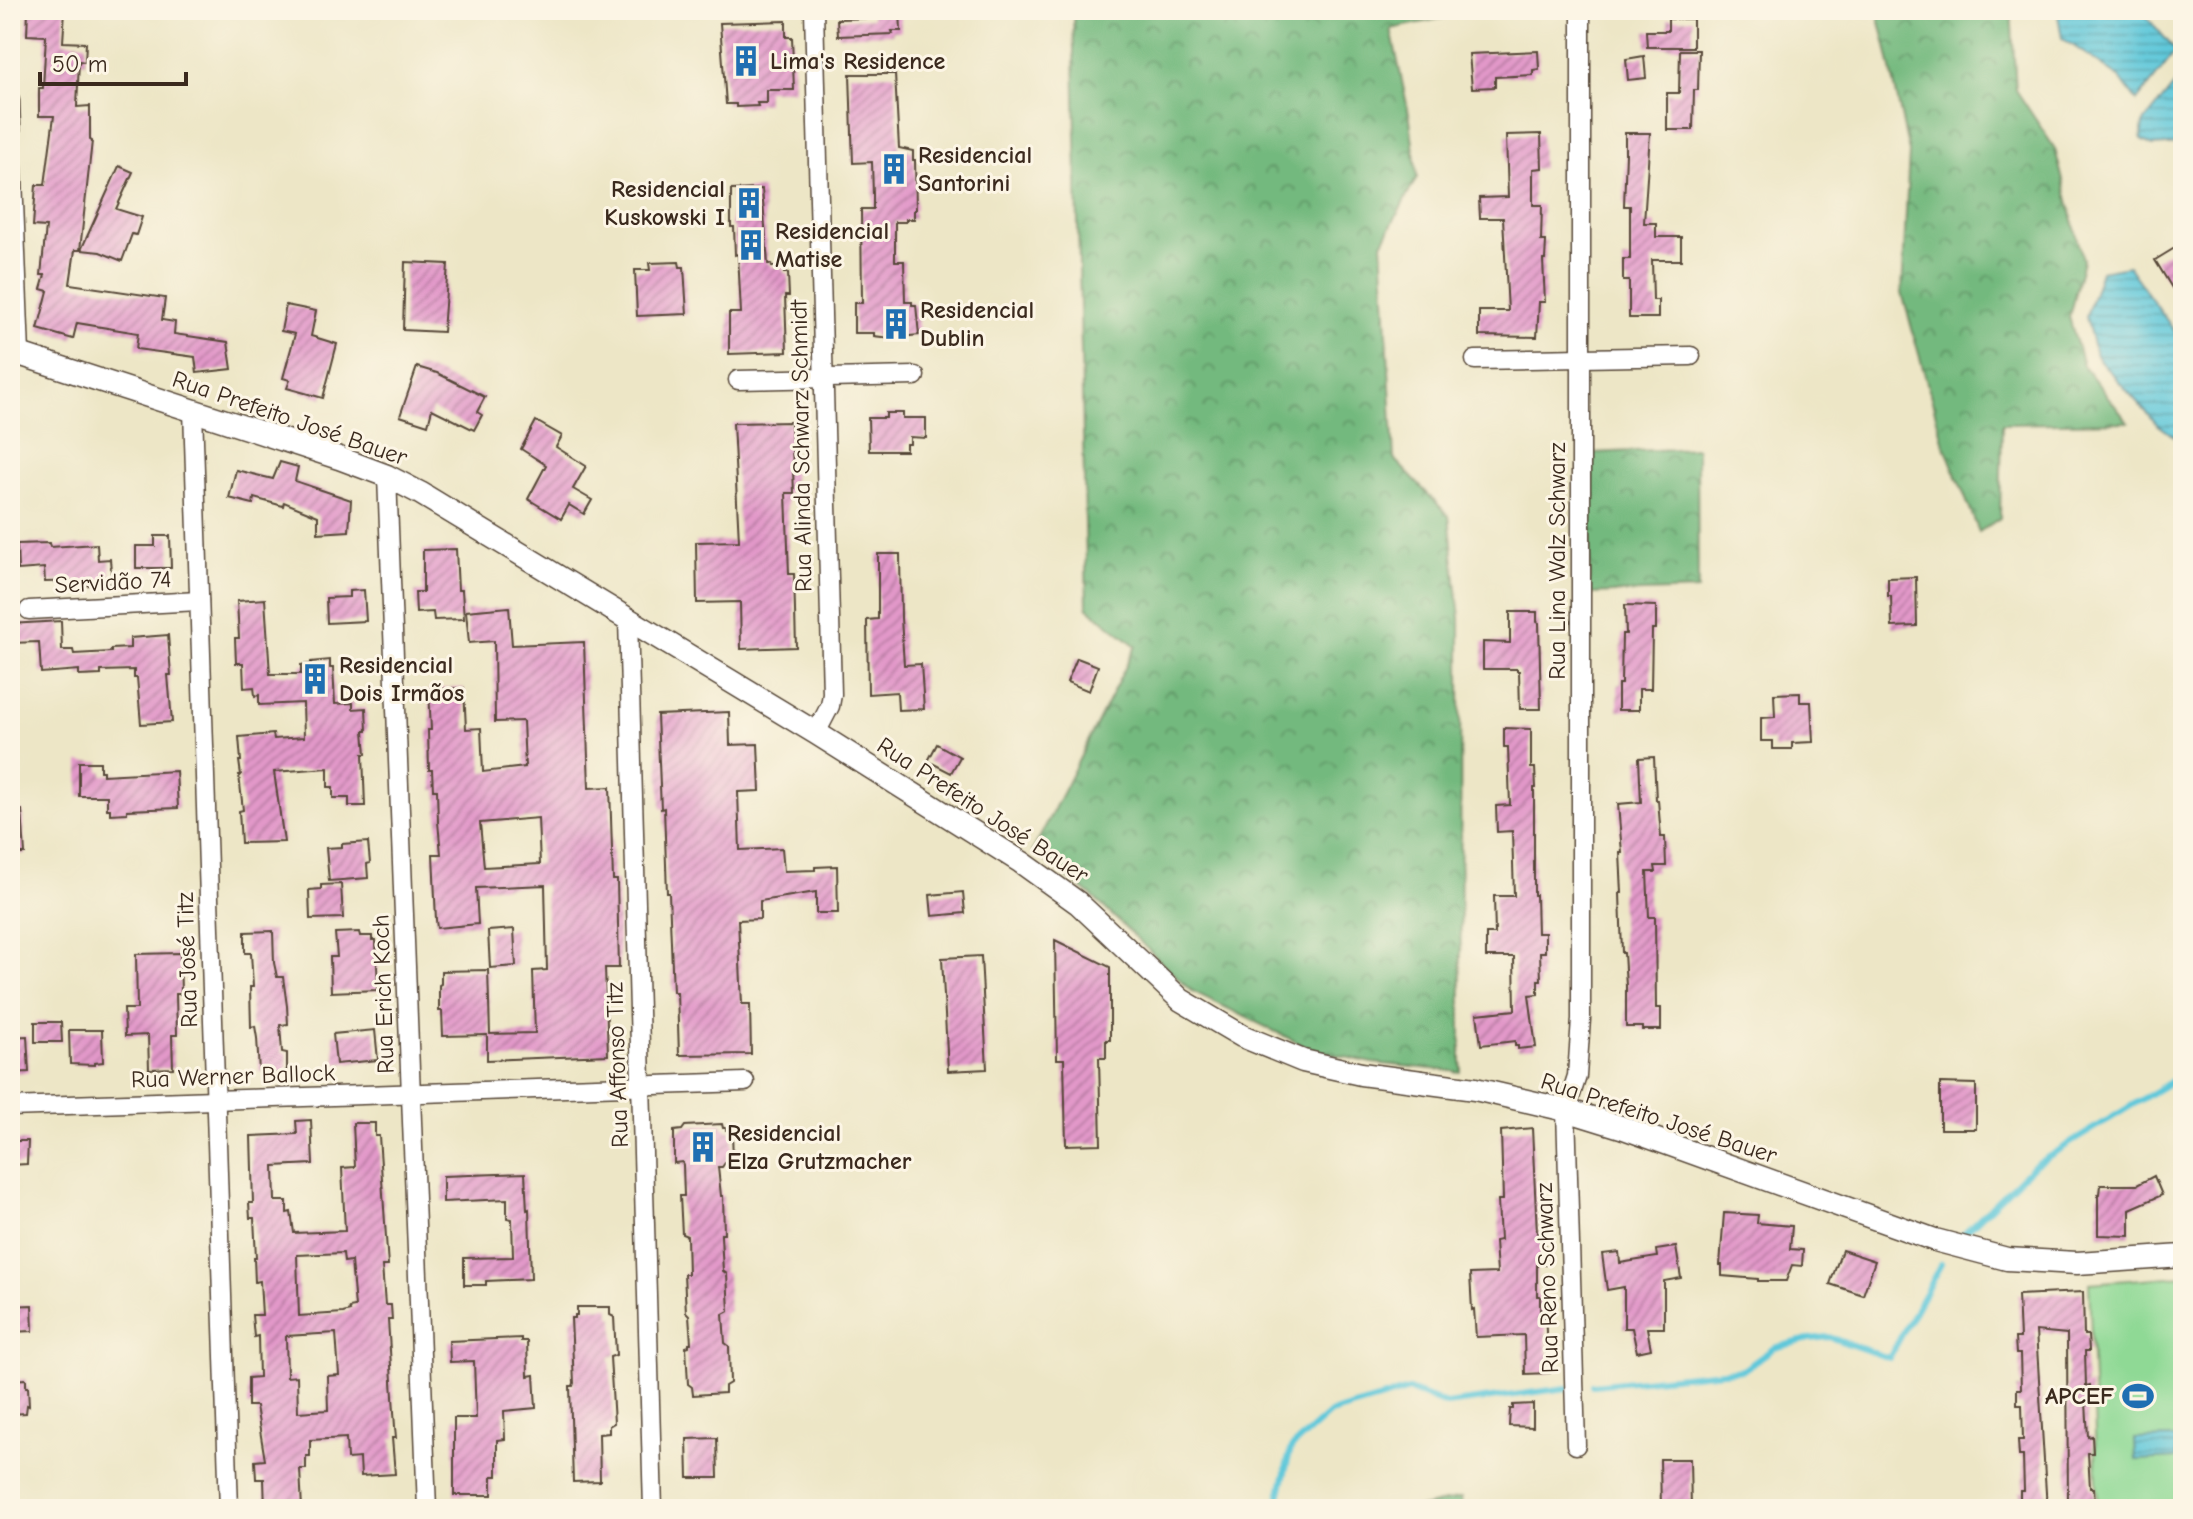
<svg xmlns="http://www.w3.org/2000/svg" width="2193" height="1519" font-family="'Comic Neue',sans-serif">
  <defs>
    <pattern id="forest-crowns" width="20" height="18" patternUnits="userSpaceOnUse" patternTransform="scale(2)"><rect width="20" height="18" fill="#73b97e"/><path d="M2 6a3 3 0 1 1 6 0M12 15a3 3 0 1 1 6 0" fill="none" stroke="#609767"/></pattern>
    <pattern id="water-rules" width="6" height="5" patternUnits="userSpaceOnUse" patternTransform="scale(2)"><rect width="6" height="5" fill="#5fc8da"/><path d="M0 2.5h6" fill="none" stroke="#50a3b0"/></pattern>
    <pattern id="building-hatch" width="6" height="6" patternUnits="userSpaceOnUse" patternTransform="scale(2)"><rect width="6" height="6" fill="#e298c9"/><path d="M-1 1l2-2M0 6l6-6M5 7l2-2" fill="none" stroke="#b87ca3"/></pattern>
  </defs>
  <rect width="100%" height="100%" fill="#fcf5e5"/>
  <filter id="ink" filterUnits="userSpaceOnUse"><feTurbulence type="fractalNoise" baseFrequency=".0125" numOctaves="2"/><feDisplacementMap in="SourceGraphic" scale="16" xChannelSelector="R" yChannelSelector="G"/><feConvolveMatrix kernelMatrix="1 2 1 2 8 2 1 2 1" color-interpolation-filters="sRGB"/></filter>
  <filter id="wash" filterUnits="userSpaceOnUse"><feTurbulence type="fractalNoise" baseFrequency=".006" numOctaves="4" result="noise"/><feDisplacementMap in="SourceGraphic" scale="32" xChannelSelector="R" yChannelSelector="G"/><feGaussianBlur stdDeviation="1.8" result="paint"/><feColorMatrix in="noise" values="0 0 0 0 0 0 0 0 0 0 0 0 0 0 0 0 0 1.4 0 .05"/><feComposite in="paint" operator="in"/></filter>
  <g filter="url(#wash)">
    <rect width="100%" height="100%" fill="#ede6c6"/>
    <!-- green -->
    <path fill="#8fd995" stroke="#65825a" stroke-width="2" d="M2183,1276V1509H2098L2089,1283Z"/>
    <!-- forest -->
    <g fill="url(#forest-crowns)" stroke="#57724e" stroke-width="2">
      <path d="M1073,10H1448V17L1391,29L1410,119L1417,177L1382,243L1394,459L1449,516L1460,618L1461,1072L1372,1063L1311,1049L1192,991L1092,896L1033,851L1136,646L1087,607Z"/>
      <path d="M1877,10H2011L2016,90L2055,149L2083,260L2069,317L2083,365L2128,422L2002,424L2000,518L1979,532L1944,444L1902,293L1909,152L1886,46Z"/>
      <path d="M1697,448L1698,590L1589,594L1593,453Z"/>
      <path d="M1461,1498L1462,1509H1414Z"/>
    </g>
    <!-- water -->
    <g fill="url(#water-rules)" stroke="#4d797c" stroke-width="2">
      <path d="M2057,10H2141L2176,51L2137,101L2119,77L2062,38Z"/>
      <path d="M2183,74V144L2153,146L2141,140L2143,124Z"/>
      <path d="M2128,266L2183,343V443L2156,423L2096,356L2086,317L2101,271Z"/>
      <path d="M2176,1438L2177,1458L2136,1460L2135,1439Z"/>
    </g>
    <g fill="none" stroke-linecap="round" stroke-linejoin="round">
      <!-- stream -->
      <g stroke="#5fc8da" stroke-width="6">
        <path d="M1960,1237L2033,1166L2183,1074"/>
        <path d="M1593,1385L1743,1370L1774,1348L1809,1339L1829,1337L1889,1358L1941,1264"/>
        <path d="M1276,1509L1291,1448L1330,1413L1409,1390L1446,1404L1567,1388"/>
      </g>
    </g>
    <g id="blocks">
      <!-- building -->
      <g fill="url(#building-hatch)" fill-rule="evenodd">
        <path d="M28,10H65L63,42L86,43L85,62L79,61L77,107L90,106V140L92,141L80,250H75L70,284L165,298L162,320L175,322L174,334L228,342L232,369L197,373L195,357L136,349L138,333L77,323L73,339L38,329L48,291L41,289L45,275H41L46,227L33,226L36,185H45L54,116H39V88H43L46,36L27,35Z"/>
        <path d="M872,10H900L901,31H892L893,34L838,36L837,19L872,18Z"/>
        <path d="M1668,19H1693V47H1647L1646,31H1668Z"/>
        <path d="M786,21V37H792L794,90H767V103H757L758,106L736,107V104H726L720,23Z"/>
        <path d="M1680,50H1699L1698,90H1694L1693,130H1667V93H1679Z"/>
        <path d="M1538,51L1539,69L1533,70V75L1495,77V87L1472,88L1469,54Z"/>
        <path d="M1644,56L1646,78L1628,80L1626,59Z"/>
        <path d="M850,74H895L899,148L913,151V160H915L916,210H914V219H906V222H895V261H904L905,302H912V305H916L919,335L890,338L874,336V333H854V303H862L861,209H873V195L872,162L853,163Z"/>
        <path d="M1625,133H1650L1644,223H1656V237H1681V260H1652L1653,300H1658V318H1629V281H1623V259H1630V206H1624L1626,153H1625Z"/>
        <path d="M1541,134L1542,168L1533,169V205H1542L1541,241H1546L1545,260H1543L1545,302H1539L1537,337L1479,336V311H1508L1503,218H1480L1479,198L1508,197L1506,135Z"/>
        <path d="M119,166L133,172L116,209L142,217L136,235L132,234L122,261L100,252L81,250Z"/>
        <path d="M762,189L768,264H771L772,267H783L784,273H788L789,296H785L787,352L729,354V313H741L738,254L735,255L734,227H731V190Z"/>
        <path d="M2183,243V306L2155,260Z"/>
        <path d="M405,262L448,264L443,332L403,330Z"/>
        <path d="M679,262L680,267H684L687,314L637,316L635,270H650L649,263Z"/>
        <path d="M286,305L316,311L311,336L337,344L323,398L287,388L290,380L283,378L295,334L281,331Z"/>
        <path d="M417,367L437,373L485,397L477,412L482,415L474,430L432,409L428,425L400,416Z"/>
        <path d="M886,413H903V418H926V438L910,437V444H906V451H869L868,418H886Z"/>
        <path d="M536,421L562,436L556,447L586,466L573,489L592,500L584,514L569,505L561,519L528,499L546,465L521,449Z"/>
        <path d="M791,422L794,493H786L789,574H794L796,647L741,649L740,602L697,603L696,542L739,541L733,423Z"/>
        <path d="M280,462L298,467L295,481L351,500L349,531L318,533V516L284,502L283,506L254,498L253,504L229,498L236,470L273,479Z"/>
        <path d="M155,536H170L171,568H136V546H155Z"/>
        <path d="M49,543L50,547L97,544L98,560L110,559L112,583L80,586L79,581L45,582L44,568L18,570L17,544Z"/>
        <path d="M456,549L458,590H462L464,619L434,620L433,612L416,613L415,592H423V550Z"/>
        <path d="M878,554H900L901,618L904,665L921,664L924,709L898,710L897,692L868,694L867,620L878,619Z"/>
        <path d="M1916,577L1917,626L1892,627L1891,596H1888V578Z"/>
        <path d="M364,590L366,621L327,623L326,598L349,597V591Z"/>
        <path d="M265,599L270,674H301V665L311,664V662L330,660V668H333L335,704L353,703V709L366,708L367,731H364L366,754H363L365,806H349V798H333V787H328V768L274,772L284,842L241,843L239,811L243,810L239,775H241L239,761H241L239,737L273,734L274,739L304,737L303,703L259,705V695L255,696L254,687L244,688L243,663H236L235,638H239L237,601Z"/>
        <path d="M1625,605L1656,606V629H1652L1651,689H1639V710H1618V684H1621L1622,634H1626Z"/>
        <path d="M509,607L512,645L584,642L589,788L610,787L613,880H617L619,968H605L608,1055L487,1060V1035L443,1036L442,1011H439V985L441,984V971L488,970L490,1034L535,1033L533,971L547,970L545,885L476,888L478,924L437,928L436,920L433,854H441L438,822L437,790H433L432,770H429L428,730H431L429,689L464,688L466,729L481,728L483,772L525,767L523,721L495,722L494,641L469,643L466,611ZM538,818L540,864L484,867L480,823Z"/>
        <path d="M1510,612H1537V622L1539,623L1541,709H1520L1519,671H1517V669H1483V642L1510,643Z"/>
        <path d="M61,621L62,650H73L74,654L111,652V649L130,648V638L168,635L171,675H168L172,722L141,724L137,678H134V670L101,671V675L79,676V670L41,673L39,642L10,643V624Z"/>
        <path d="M1077,658L1098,666L1089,691L1067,682Z"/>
        <path d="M1800,693V702H1811L1813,742L1792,743V749H1773V741H1761V718L1775,717L1774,694Z"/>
        <path d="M729,712L730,745L758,744L760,791L738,792L740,850L782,848L784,871L815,870V867L837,866L838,913H816V892L760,901V919L738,920L742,1004H750L751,1054L679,1055L677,992H673L669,893H667L664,808L661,809L657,715Z"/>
        <path d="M1504,728L1531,729V768H1535L1536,788H1534V895H1536L1537,933H1545V952H1540L1541,980H1538V994L1529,995L1536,1047L1518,1049V1046H1515V1041L1481,1045L1477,1014L1515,1010L1514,957H1486V934H1495L1494,896H1514L1512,831L1497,832L1496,806L1510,805L1508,747H1504Z"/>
        <path d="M937,744L960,757L951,773L928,761Z"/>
        <path d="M1654,757L1656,800H1658L1661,837H1665L1666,866H1655L1656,872H1647L1649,917H1655L1656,1008H1661V1030H1642V1027H1626V986L1624,953H1622L1620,893H1622L1620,853H1622L1618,804L1641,802L1639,758Z"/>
        <path d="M79,762H100V771H103V775L176,771L178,808L127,810V813L110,814V809H107V796H79Z"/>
        <path d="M10,810H22L25,854H10Z"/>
        <path d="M368,842L370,863L367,864L368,878L329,881L326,848L342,847V844Z"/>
        <path d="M341,884L343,918L310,919L309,890L321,889V885Z"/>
        <path d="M963,892L965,913L932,916L930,895Z"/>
        <path d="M514,929L516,966L490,968L488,931Z"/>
        <path d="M273,931L274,963L277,977H283L287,1006L288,1024L280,1025L282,1052L287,1053V1070L285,1071V1073L267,1074V1072H259L257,1038L255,1026L251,1027L250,987H253L251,953H245V932Z"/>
        <path d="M359,932L360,936H372V940H376L378,990L331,992L330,957H337L335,933Z"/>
        <path d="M1055,940L1110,967V1040H1106V1058H1099L1101,1144L1066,1145L1064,1059H1057Z"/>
        <path d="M180,953L181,994H176L177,1035H172L173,1068L149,1069L148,1035L125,1036L124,1009H137L136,954Z"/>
        <path d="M981,956L987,1069L948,1071L942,958Z"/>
        <path d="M35,1022H61L62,1042H35Z"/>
        <path d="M69,1030H102L103,1062L95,1063V1065L70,1064Z"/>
        <path d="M375,1030L378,1060L336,1064L333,1034Z"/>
        <path d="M27,1036L29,1072L10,1073V1037Z"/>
        <path d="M1940,1083L1976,1084V1129H1940Z"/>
        <path d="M311,1120L313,1164L274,1166L275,1201H287V1213L291,1212L294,1233L345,1231L342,1168L355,1167L353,1123H375V1136H379L388,1266H382L385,1305H391L392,1320H388L395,1427L396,1438H392L395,1474L361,1476L360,1458L347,1459L346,1438L310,1440V1456H306V1469H300L302,1509H265L264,1479H256L255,1461L265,1460L256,1406H248V1378L259,1377L258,1336L254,1337L252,1315H262L260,1281L255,1282L254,1258H256L254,1218H250L249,1203H253L251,1136L297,1134L296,1121ZM343,1253L344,1262L351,1261L355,1307L349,1308L350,1311L343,1313L299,1316L297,1255ZM336,1333L339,1375L327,1376L328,1410L298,1412L297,1376L287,1377L286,1336Z"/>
        <path d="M722,1124L723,1128H726V1130H732L733,1163H725L722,1167H718L721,1196H723L724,1234H721V1236L723,1271L727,1274L729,1311L723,1314L725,1343L729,1346L730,1383L725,1386V1393L693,1395L692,1387L688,1384L686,1347L689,1346V1343H691L689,1315L686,1312L684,1274H688L687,1236L682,1234L680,1196H684L683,1165L682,1162L674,1163V1131L682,1130L685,1126Z"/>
        <path d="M1532,1128L1537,1233H1544L1546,1265H1537V1296H1540V1310H1545L1547,1353H1550V1373L1525,1374L1524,1335L1476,1337L1474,1309L1472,1310L1470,1274L1497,1273L1495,1241L1500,1240L1498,1200H1503L1501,1131Z"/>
        <path d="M10,1141H28L27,1164L10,1165Z"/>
        <path d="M525,1173L527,1210L529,1209L531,1279L486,1281V1285H464V1258L513,1257L512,1219L507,1218V1199L443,1202V1176Z"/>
        <path d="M2154,1176L2162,1195L2130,1209V1236L2098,1235V1195L2100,1194L2101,1185H2137Z"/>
        <path d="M1724,1213L1758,1215L1757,1223L1792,1226L1790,1249L1803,1250L1802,1266L1792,1265L1786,1281H1758V1279L1722,1276V1265H1720Z"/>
        <path d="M1676,1247L1681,1278L1664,1281V1328H1647L1651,1349L1637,1352L1632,1328H1624V1287L1607,1290L1602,1254L1619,1252L1620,1263L1657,1257L1656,1250Z"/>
        <path d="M1842,1250L1875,1261L1863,1295L1830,1284Z"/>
        <path d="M2083,1292L2084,1335H2088L2089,1351H2085L2086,1386L2090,1385L2091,1402H2086L2088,1437L2092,1436L2093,1453H2088L2090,1488H2094L2095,1504H2090V1509H2068L2067,1334L2036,1331L2047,1509H2025L2020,1508V1491H2024L2023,1456H2019L2018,1440H2023L2022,1405H2017V1389H2021L2020,1354H2016L2015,1338H2020L2018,1295Z"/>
        <path d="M32,1305L33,1331L10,1332V1306Z"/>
        <path d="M577,1307H610V1315L614,1317L616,1355L610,1357L614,1423L609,1426V1433L599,1434L600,1481L573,1482L570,1386H573L574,1383L571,1318H575V1315H577Z"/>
        <path d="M521,1338V1341H527L528,1376L534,1375L536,1408L504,1411L505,1439L497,1440V1476H492V1495H454V1418H476L474,1361L450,1362L449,1341Z"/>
        <path d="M26,1379V1387H28L29,1406L27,1405L26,1413L10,1414V1380Z"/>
        <path d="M1533,1404V1427L1509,1426L1510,1409H1513V1405Z"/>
        <path d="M717,1438L718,1478H688L687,1439Z"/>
        <path d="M1660,1459H1690L1691,1509H1661Z"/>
      </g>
    </g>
  </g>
  <g filter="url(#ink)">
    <use href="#blocks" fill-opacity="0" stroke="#564637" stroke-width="2"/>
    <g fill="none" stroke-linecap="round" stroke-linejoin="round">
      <defs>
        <g id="minor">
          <path d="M814,10L832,694L830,706L816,733"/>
          <path d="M10,101L20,354"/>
          <path d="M1475,360L1691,356"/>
          <path d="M738,380L915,376"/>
          <path d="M193,410L229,1509"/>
          <path d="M387,476L427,1509"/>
          <path d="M29,610L199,601"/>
          <path d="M628,619L653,1509"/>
          <path d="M10,1107L745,1082"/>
          <path d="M1576,1445L1566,1110L1577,1076L1581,1019V10"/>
        </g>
        <path id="tertiary" d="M10,351L339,458L387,476L420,493L816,733L1021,862L1078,903L1181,1000L1242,1036L1303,1061L1361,1074L1475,1089L1566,1110L1621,1127L1935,1240L2007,1259L2077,1263L2183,1256"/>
      </defs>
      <!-- minor casing -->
      <use href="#minor" stroke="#564637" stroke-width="21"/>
      <!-- tertiary casing -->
      <use href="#tertiary" stroke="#564637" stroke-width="25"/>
      <!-- minor -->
      <use href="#minor" stroke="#fff" stroke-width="18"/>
      <!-- tertiary -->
      <use href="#tertiary" stroke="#fff" stroke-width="22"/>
    </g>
  </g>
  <!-- icons -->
  <defs>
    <symbol id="building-bare" viewBox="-9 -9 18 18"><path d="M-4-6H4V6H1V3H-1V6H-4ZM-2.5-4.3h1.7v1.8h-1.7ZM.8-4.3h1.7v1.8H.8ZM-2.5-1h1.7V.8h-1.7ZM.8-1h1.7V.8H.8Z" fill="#1f6fb2" stroke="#fcf5e5" stroke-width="2.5" paint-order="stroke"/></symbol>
    <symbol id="stadium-bare" viewBox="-9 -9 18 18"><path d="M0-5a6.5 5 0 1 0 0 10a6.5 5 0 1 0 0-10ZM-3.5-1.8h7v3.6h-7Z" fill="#1f6fb2" stroke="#fcf5e5" stroke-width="2.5" paint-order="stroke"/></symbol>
  </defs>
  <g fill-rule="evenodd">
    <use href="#building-bare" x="724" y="39" width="44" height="44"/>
    <use href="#building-bare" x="872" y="147" width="44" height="44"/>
    <use href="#building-bare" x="727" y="181" width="44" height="44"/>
    <use href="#building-bare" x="729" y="223" width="44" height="44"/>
    <use href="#building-bare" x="874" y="302" width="44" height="44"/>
    <use href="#building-bare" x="293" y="657" width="44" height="44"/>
    <use href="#building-bare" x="681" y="1125" width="44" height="44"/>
    <use href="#stadium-bare" x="2116" y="1374" width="44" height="44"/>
  </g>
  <g text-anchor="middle" stroke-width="6" stroke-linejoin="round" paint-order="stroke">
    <!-- poi labels -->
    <g font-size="24" font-weight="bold" fill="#3b2a1e" stroke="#fcf5e5" text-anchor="start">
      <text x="770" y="69">Lima's Residence</text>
      <text x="918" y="163">Residencial<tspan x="918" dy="28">Santorini</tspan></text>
      <text x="725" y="197" text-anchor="end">Residencial<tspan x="725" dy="28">Kuskowski I</tspan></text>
      <text x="775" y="239">Residencial<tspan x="775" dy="28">Matise</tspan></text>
      <text x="920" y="318">Residencial<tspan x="920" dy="28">Dublin</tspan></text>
      <text x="339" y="673">Residencial<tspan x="339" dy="28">Dois Irmãos</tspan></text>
      <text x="727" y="1141">Residencial<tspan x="727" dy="28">Elza Grutzmacher</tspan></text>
      <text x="2114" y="1404" text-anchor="end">APCEF</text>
    </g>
    <!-- street labels -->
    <g font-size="24" fill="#3b2a1e" stroke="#fcf5e5">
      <text transform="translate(290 418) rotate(19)" y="8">Rua Prefeito José Bauer</text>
      <text transform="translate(801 446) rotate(-91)" y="8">Rua Alinda Schwarz Schmidt</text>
      <text transform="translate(1557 561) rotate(-90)" y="8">Rua Lina Walz Schwarz</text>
      <text transform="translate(113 582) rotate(-3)" y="8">Servidão 74</text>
      <text transform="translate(983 810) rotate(33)" y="8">Rua Prefeito José Bauer</text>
      <text transform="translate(187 960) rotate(-92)" y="8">Rua José Titz</text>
      <text transform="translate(383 994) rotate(-92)" y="8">Rua Erich Koch</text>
      <text transform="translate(617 1065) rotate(-92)" y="8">Rua Affonso Titz</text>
      <text transform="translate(233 1076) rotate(-2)" y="8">Rua Werner Ballock</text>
      <text transform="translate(1659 1118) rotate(18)" y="8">Rua Prefeito José Bauer</text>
      <text transform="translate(1547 1278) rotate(-92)" y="8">Rua Reno Schwarz</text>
    </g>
  </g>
  <!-- margin -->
  <rect width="2193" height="1519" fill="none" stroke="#fcf5e5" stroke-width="40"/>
  <!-- scale -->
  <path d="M40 72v12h146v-12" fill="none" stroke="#3b2a1e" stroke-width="4"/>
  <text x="52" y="72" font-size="24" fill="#3b2a1e" stroke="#fcf5e5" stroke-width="6" paint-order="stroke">50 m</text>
</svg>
